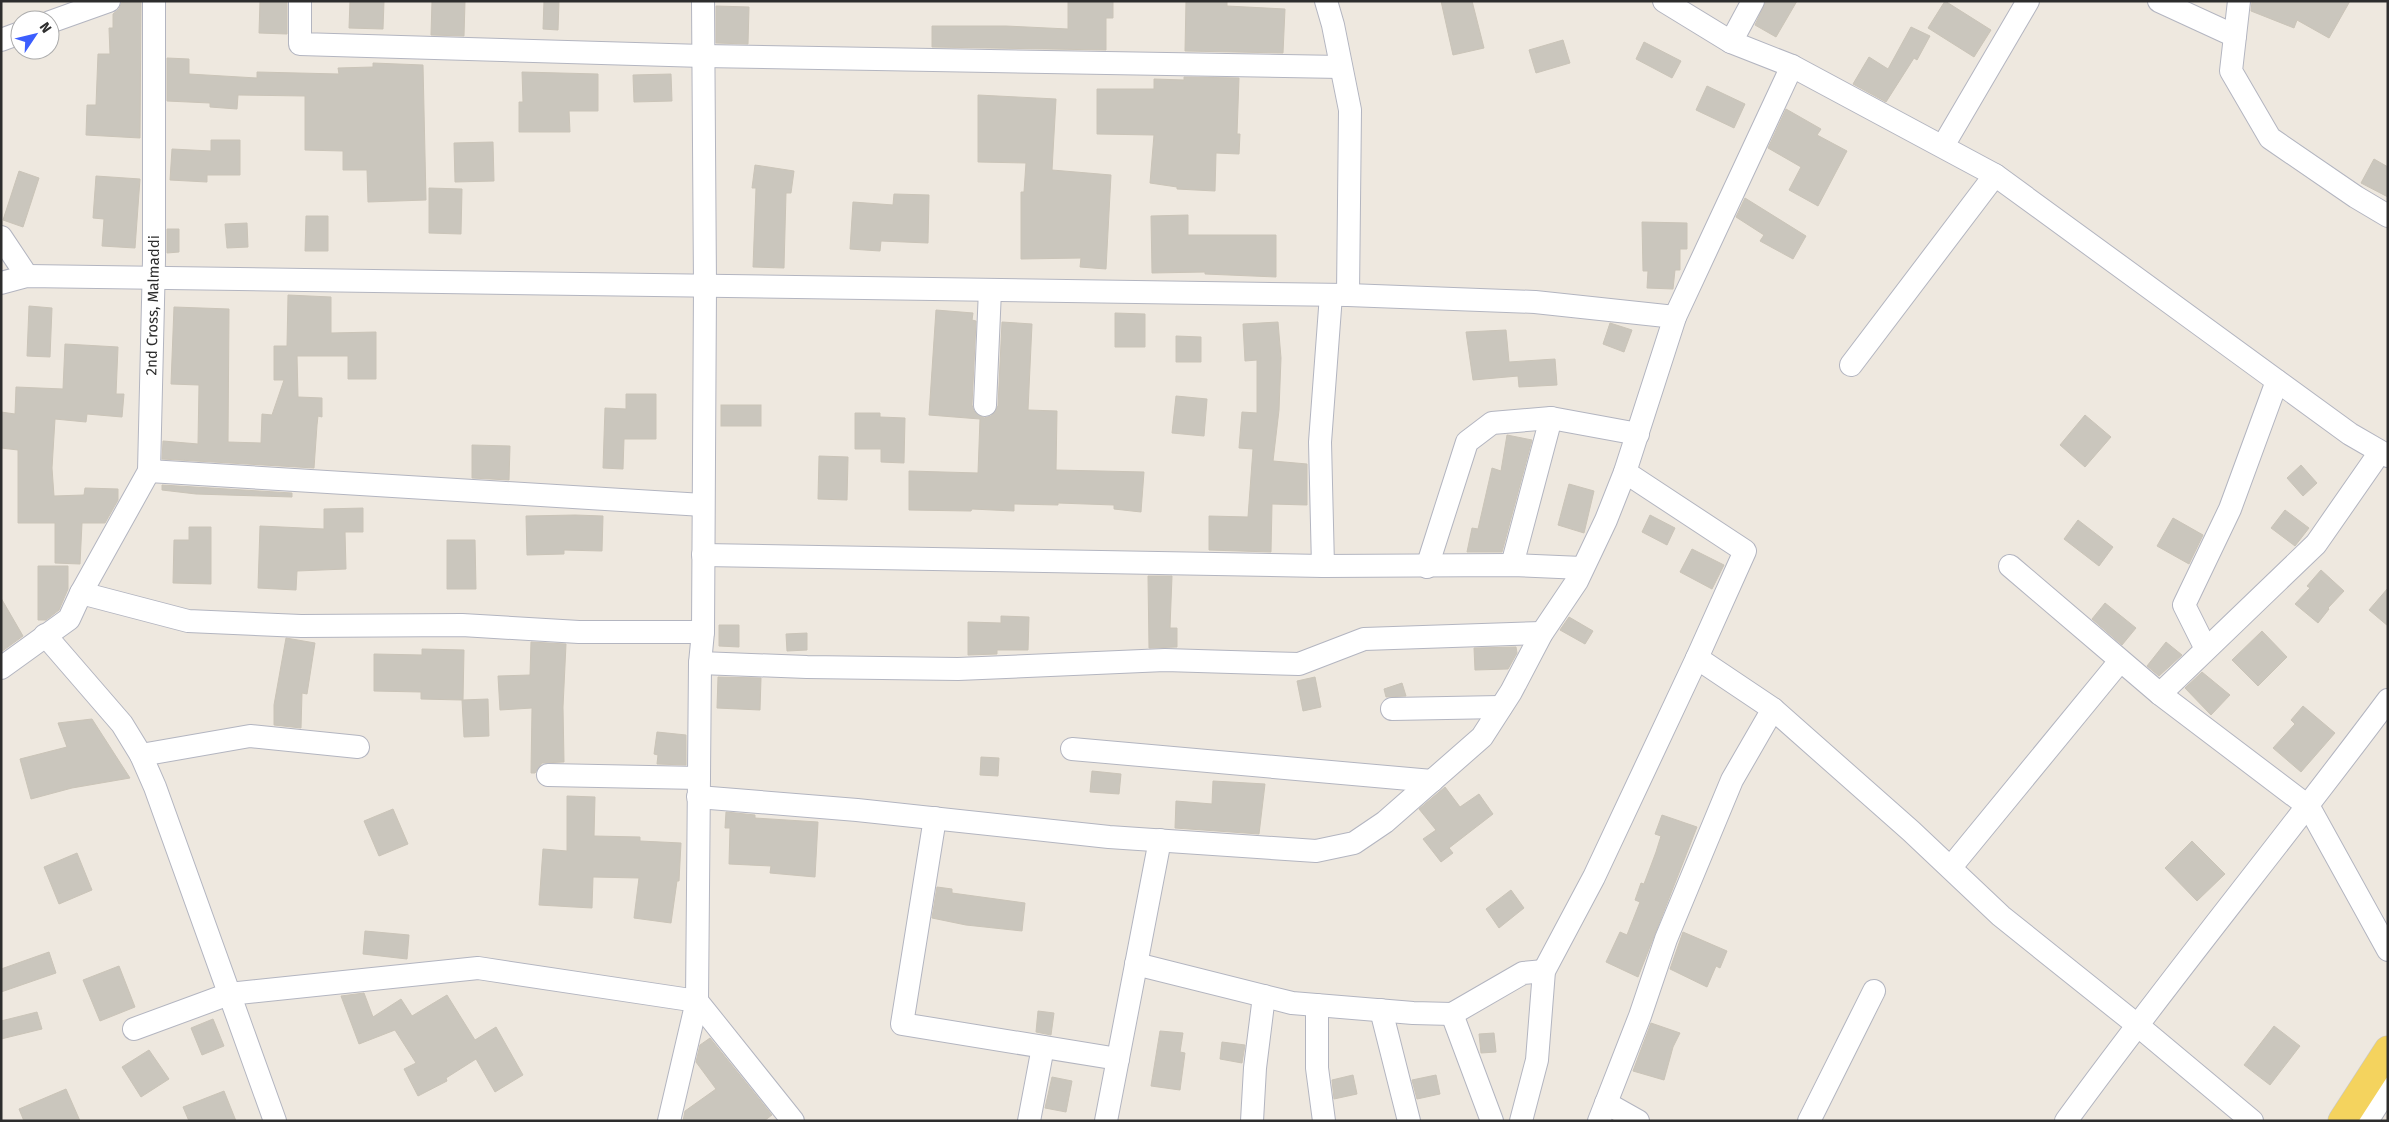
<svg xmlns="http://www.w3.org/2000/svg" width="2389" height="1122" font-family="'Fira Sans',sans-serif">
  <rect width="100%" height="100%" fill="#eee8df"/>
  <!-- building -->
  <g fill="#cac6bd" stroke="#cac4b8">
    <path d="M141,1L140,138L86,135L87,105H96L98,54H110L109,28H113V14L119,9L122,2Z"/>
    <path d="M260,1H287V34L259,33Z"/>
    <path d="M350,1H384L383,29L349,28Z"/>
    <path d="M432,1H465L464,36L431,35Z"/>
    <path d="M544,1H559L558,30L543,29Z"/>
    <path d="M1068,1H1113V18H1106V50L932,47V26H1006L1068,29Z"/>
    <path d="M1186,1H1227V6L1285,9L1283,53L1185,51Z"/>
    <path d="M1441,1H1472L1484,48L1453,55Z"/>
    <path d="M1766,1H1797L1776,37L1755,25Z"/>
    <path d="M1945,1L1991,30L1974,57L1928,28Z"/>
    <path d="M2252,1H2350L2329,38L2297,20L2294,28L2251,11Z"/>
    <path d="M716,6L749,7L748,44L716,43Z"/>
    <path d="M1911,27L1930,36L1917,60L1914,58L1886,102L1853,84L1869,57L1888,69Z"/>
    <path d="M1563,40L1570,63L1536,73L1529,50Z"/>
    <path d="M1644,42L1681,61L1672,78L1636,59Z"/>
    <path d="M167,58L189,59V74L257,78V72L339,74L338,68L373,67V63L423,65L426,200L368,202L367,170H343V151L305,150V96L238,95L237,109L210,107V103L167,101Z"/>
    <path d="M522,72L598,74V111H569L570,132H519V102H523Z"/>
    <path d="M671,74L672,101L634,102L633,75Z"/>
    <path d="M1184,77L1239,78L1237,134H1240L1239,154L1216,153L1215,191L1177,189V187L1150,183L1154,135L1097,134V89H1154V79L1184,80Z"/>
    <path d="M1707,86L1745,104L1734,128L1696,110Z"/>
    <path d="M978,95L1056,99L1052,170L1111,175L1106,269L1080,267L1081,258L1021,259V192H1024L1026,163L978,162Z"/>
    <path d="M1786,109L1821,129L1817,135L1847,151L1818,206L1789,190L1801,167L1768,148Z"/>
    <path d="M211,140H240V175H207V182L170,180L172,149L211,151Z"/>
    <path d="M493,142L494,181L455,182L454,143Z"/>
    <path d="M2374,159L2388,167V197L2361,183Z"/>
    <path d="M755,165L794,171L791,193H786L784,268L753,267L756,188H752Z"/>
    <path d="M19,171L39,178L23,227L3,220Z"/>
    <path d="M96,176L140,179L135,248L102,246L104,219L93,218Z"/>
    <path d="M429,188L462,189L461,234L429,233Z"/>
    <path d="M894,194L929,195L928,243L881,241L880,251L850,249L853,202L893,205Z"/>
    <path d="M1745,198L1806,236L1793,259L1760,241L1764,235L1736,217Z"/>
    <path d="M1188,215V235H1276V277L1205,274V272L1152,273L1151,216Z"/>
    <path d="M306,216H328V251H305Z"/>
    <path d="M1642,222L1687,223V249H1680V270H1675L1673,289L1647,288L1648,271H1643Z"/>
    <path d="M247,223L248,247L227,248L225,224Z"/>
    <path d="M167,229H179V252L167,253Z"/>
    <path d="M288,295L331,297V333L376,332V379H348V356H297L298,397L322,398V417L318,416L317,425L314,468L162,459L163,441L198,444L199,385L171,384L174,307L229,309L228,442L261,443L262,414L272,415L284,380H274V346H287Z"/>
    <path d="M29,306L52,308L50,357L27,356Z"/>
    <path d="M936,310L973,313L972,320L976,321L972,405L974,411L984,418L991,416L998,406L1002,322L1032,324L1028,410L1057,411L1056,470L1144,472L1141,512L1114,509V505L1058,503V505L1014,504V511L972,509L971,511L909,510V471L978,473L980,419L929,415Z"/>
    <path d="M1115,313L1145,314V347H1115Z"/>
    <path d="M1278,322L1281,358L1279,410L1273,461L1307,464V505L1272,504L1271,552L1209,550V516L1248,517L1253,449L1239,448L1242,412L1257,413V360L1245,361L1243,324Z"/>
    <path d="M1610,323L1632,330L1624,352L1603,344Z"/>
    <path d="M1506,330L1509,362L1555,359L1557,385L1519,387L1518,376L1473,380L1466,332Z"/>
    <path d="M1176,336L1201,337V362H1176Z"/>
    <path d="M65,344L118,347L116,394H124L122,417L87,414L86,422L55,419L52,468L54,496L84,495L85,488L118,489V500L105,523H82L80,564L55,563V523H18V450L1,448V412L15,414L16,387L63,389Z"/>
    <path d="M626,394H656V439H624L623,469L603,468L605,408L626,409Z"/>
    <path d="M1176,396L1207,399L1204,436L1172,433Z"/>
    <rect x="721" y="405" width="40" height="21"/>
    <path d="M855,413H880V417L905,418L904,463L881,462V449H855Z"/>
    <path d="M2085,415L2111,437L2085,467L2060,445Z"/>
    <path d="M1507,435L1532,440L1502,552H1467L1472,528L1478,529L1492,468L1501,471Z"/>
    <path d="M472,445L510,446L509,480L472,478Z"/>
    <path d="M819,456L848,457L847,500L818,499Z"/>
    <path d="M2301,465L2317,483L2303,496L2287,478Z"/>
    <path d="M1569,484L1594,491L1584,533L1558,525Z"/>
    <path d="M162,485L292,493V497L196,494L162,490Z"/>
    <path d="M363,508V532H345L346,569L297,571L296,590L258,588L260,526L324,529V509Z"/>
    <path d="M2285,510L2309,528L2295,546L2271,528Z"/>
    <path d="M575,515L603,516L602,551L564,550V554L527,555L526,516Z"/>
    <path d="M1650,515L1675,528L1667,545L1642,532Z"/>
    <path d="M2173,518L2203,535L2189,564L2157,546Z"/>
    <path d="M2078,520L2113,547L2099,566L2064,539Z"/>
    <path d="M189,527H211V584L173,583L174,540H189Z"/>
    <path d="M447,540H475L476,589H447Z"/>
    <path d="M1692,549L1724,565L1712,589L1680,572Z"/>
    <path d="M38,566H68V589L59,610L46,620H38Z"/>
    <path d="M2321,570L2344,591L2328,608L2329,609L2318,623L2295,604L2310,588L2307,586Z"/>
    <path d="M1148,576H1172L1170,628H1177V647L1149,648Z"/>
    <path d="M2388,588V626L2369,610Z"/>
    <path d="M1,598L23,636L1,652Z"/>
    <path d="M2105,603L2136,628L2122,645L2092,619Z"/>
    <path d="M1001,616L1029,617L1028,650H997V654L968,655V622L1001,623Z"/>
    <path d="M1569,617L1593,631L1585,644L1560,630Z"/>
    <path d="M719,625H739V647L719,646Z"/>
    <path d="M2262,631L2287,657L2258,686L2232,660Z"/>
    <path d="M807,633V650L787,651L786,634Z"/>
    <path d="M286,638L315,643L307,694L302,693L301,728L274,725V705Z"/>
    <path d="M531,642L566,644L563,707L564,762L542,763L535,773H531L532,708L500,710L498,676L530,675Z"/>
    <path d="M2166,642L2182,655L2159,676L2147,666Z"/>
    <path d="M1516,647L1517,653L1508,669L1475,670L1474,648Z"/>
    <path d="M422,649L464,650L463,700L488,699L489,736L464,737L462,700L421,699V692L374,691V654L422,655Z"/>
    <path d="M2202,672L2230,695L2211,715L2185,688Z"/>
    <path d="M718,677L761,678L760,710L717,708Z"/>
    <path d="M1315,677L1321,707L1303,711L1297,681Z"/>
    <path d="M1402,683L1406,696L1386,697L1384,689Z"/>
    <path d="M2303,706L2335,733L2301,772L2273,748L2295,724L2291,720Z"/>
    <path d="M92,719L130,778L72,788L31,799L20,759L67,747L58,723Z"/>
    <path d="M657,732L686,735V765L657,764L658,755L654,754Z"/>
    <path d="M981,757L999,758L998,776L980,775Z"/>
    <path d="M1092,771L1121,774L1119,794L1090,792Z"/>
    <path d="M1213,781L1265,784L1259,834L1175,828L1176,801L1212,804Z"/>
    <path d="M1445,787L1460,807L1479,794L1493,814L1449,848L1453,853L1441,862L1423,839L1436,830L1419,809Z"/>
    <path d="M567,796L595,797L594,836L640,837V841L681,843L679,881H677L671,923L634,918L639,878L593,877L592,908L539,905L543,849L567,851Z"/>
    <path d="M393,809L408,844L379,856L364,821Z"/>
    <path d="M726,812L755,815V818L818,822L815,877L770,873L771,866L729,864L730,828H725Z"/>
    <path d="M1662,815L1697,827L1638,977L1606,962L1620,932L1627,935L1640,902L1635,900L1641,883L1644,884L1656,852L1661,836L1655,834Z"/>
    <path d="M2192,841L2225,874L2197,901L2165,868Z"/>
    <path d="M77,853L92,890L59,904L44,867Z"/>
    <path d="M937,887L952,889V893L1025,903L1022,931L966,925L932,918Z"/>
    <path d="M1511,890L1524,908L1499,928L1486,909Z"/>
    <path d="M365,931L409,935L407,959L363,954Z"/>
    <path d="M1683,932L1727,951L1720,968L1716,966L1707,987L1670,969Z"/>
    <path d="M49,952L56,973L1,992V969Z"/>
    <path d="M119,966L135,1007L100,1021L83,980Z"/>
    <path d="M364,993L373,1017L401,999L412,1016L447,995L475,1040L496,1027L523,1075L495,1092L476,1059L446,1078L447,1081L418,1096L404,1069L416,1063L395,1030L359,1044L341,996Z"/>
    <path d="M1038,1011L1054,1013L1051,1035L1036,1032Z"/>
    <path d="M37,1012L42,1029L1,1039V1021Z"/>
    <path d="M213,1019L224,1046L202,1055L191,1028Z"/>
    <path d="M1651,1023L1680,1033L1673,1047L1664,1080L1633,1071Z"/>
    <path d="M2274,1026L2300,1046L2270,1085L2244,1065Z"/>
    <path d="M1160,1031L1183,1033L1180,1052L1185,1053L1180,1090L1151,1086Z"/>
    <path d="M1494,1033L1496,1052L1481,1053L1479,1034Z"/>
    <path d="M710,1038L772,1115L764,1121H683L685,1111L716,1089L696,1062L700,1045Z"/>
    <path d="M1222,1042L1245,1045L1242,1063L1220,1059Z"/>
    <path d="M149,1050L169,1079L141,1097L122,1067Z"/>
    <path d="M1353,1075L1357,1094L1334,1099L1332,1080Z"/>
    <path d="M1436,1075L1440,1094L1417,1099L1412,1080Z"/>
    <path d="M1052,1077L1072,1081L1066,1112L1045,1108Z"/>
    <path d="M66,1089L80,1121H24L19,1109Z"/>
    <path d="M224,1091L236,1121H189L183,1107Z"/>
  </g>
  <g fill="none" stroke-linecap="round" stroke-linejoin="round">
    <defs>
      <g id="minor">
        <path d="M300,1V44L703,56L1341,67"/>
        <path d="M1326,1L1333,25L1350,110L1348,295"/>
        <path d="M1664,1L1731,42L1792,66L1995,175L2350,434L2388,456"/>
        <path d="M2159,1L2235,36"/>
        <path d="M2239,1L2231,71L2270,138L2356,197L2388,216"/>
        <path d="M50,22L109,1"/>
        <path d="M1,40L20,33"/>
        <path d="M1731,42L1753,1"/>
        <path d="M1943,146L2028,1"/>
        <path d="M1,237L27,276"/>
        <path d="M1,283L27,276L1348,295L1535,302L1675,317"/>
        <path d="M1851,365L1995,175"/>
        <path d="M985,405L990,290"/>
        <path d="M149,471L703,505"/>
        <path d="M703,555L1323,566L1512,565L1582,568"/>
        <path d="M1512,565L1551,418"/>
        <path d="M1323,566L1320,442L1331,295"/>
        <path d="M2010,566L2160,694L2309,807L2388,950"/>
        <path d="M1427,567L1467,442L1492,423L1551,418L1638,434"/>
        <path d="M81,593L188,621L301,626L462,625L579,632H703"/>
        <path d="M45,635L122,724L141,755L155,787L275,1121"/>
        <path d="M2203,643L2184,605L2230,509L2277,381"/>
        <path d="M1697,658L1773,709L1911,831L2001,916L2136,1024L2252,1121"/>
        <path d="M700,663L807,667L958,669L1165,660L1299,664L1364,639L1542,633"/>
        <path id="s1" d="M1,668L69,619L81,593L149,471L154,260V1"/>
        <path d="M2160,694L2316,544L2380,452"/>
        <path d="M1392,709L1501,707"/>
        <path d="M1072,749L1432,781"/>
        <path d="M141,755L250,736L358,747"/>
        <path d="M548,775L699,778"/>
        <path d="M698,797L857,810L1109,837L1316,851L1354,843L1385,822L1482,737L1511,692L1542,633L1577,581L1606,520L1625,472L1675,317L1792,66"/>
        <path d="M935,818L902,1024L1118,1059"/>
        <path d="M1951,867L2120,661"/>
        <path d="M1136,964L1292,1003L1413,1013L1452,1014L1523,973L1544,971"/>
        <path d="M1317,1005V1068L1324,1121"/>
        <path d="M1381,1010L1409,1121"/>
        <path d="M1452,1014L1492,1121"/>
        <path d="M134,1029L229,994L478,968L697,1001L793,1121"/>
        <path d="M1606,1103L1638,1121"/>
        <path d="M669,1121L697,1001L700,663L703,632L705,286L703,1"/>
        <path d="M1029,1121L1043,1047"/>
        <path d="M1106,1121L1160,840"/>
        <path d="M1252,1121L1255,1068L1264,996"/>
        <path d="M1521,1121L1537,1060L1544,971L1594,877L1697,658L1745,551L1625,472"/>
        <path d="M1599,1121L1640,1016L1666,939L1732,780L1773,709"/>
        <path d="M1809,1121L1874,991"/>
        <path d="M2066,1121C2170,978 2282,842 2388,700"/>
        <path d="M2367,1121L2388,1088"/>
      </g>
      <path id="major" d="M2342,1121L2388,1050"/>
    </defs>
    <!-- minor casing -->
    <use href="#minor" stroke="#b3b5c0" stroke-width="24"/>
    <!-- major casing -->
    <use href="#major" stroke="#c8c8c8" stroke-width="29"/>
    <!-- minor -->
    <use href="#minor" stroke="#fff" stroke-width="22"/>
    <!-- major -->
    <use href="#major" stroke="#f4d35e" stroke-width="28"/>
  </g>
  <g text-anchor="middle" stroke-width="4" stroke-linejoin="round" paint-order="stroke">
    <!-- street labels -->
    <g font-size="15" fill="#2d2d2d" stroke="#fff">
      <text dy="5" stroke="none"><textPath href="#s1" startOffset="418">2nd Cross, Malmaddi</textPath></text>
    </g>
  </g>
  <!-- border -->
  <rect width="2389" height="1122" fill="none" stroke="#2d2d2d" stroke-width="5"/>
  <!-- north arrow -->
  <g transform="translate(35 35) rotate(55)"><circle r="24" fill="#ffffff" stroke="#ababab"/>
  <path d="M0-4L9 19L0 12L-9 19Z" fill="#3c5efe"/>
  <text y="-8" font-size="14" font-weight="bold" text-anchor="middle" fill="#2d2d2d">N</text>
  </g>
</svg>
